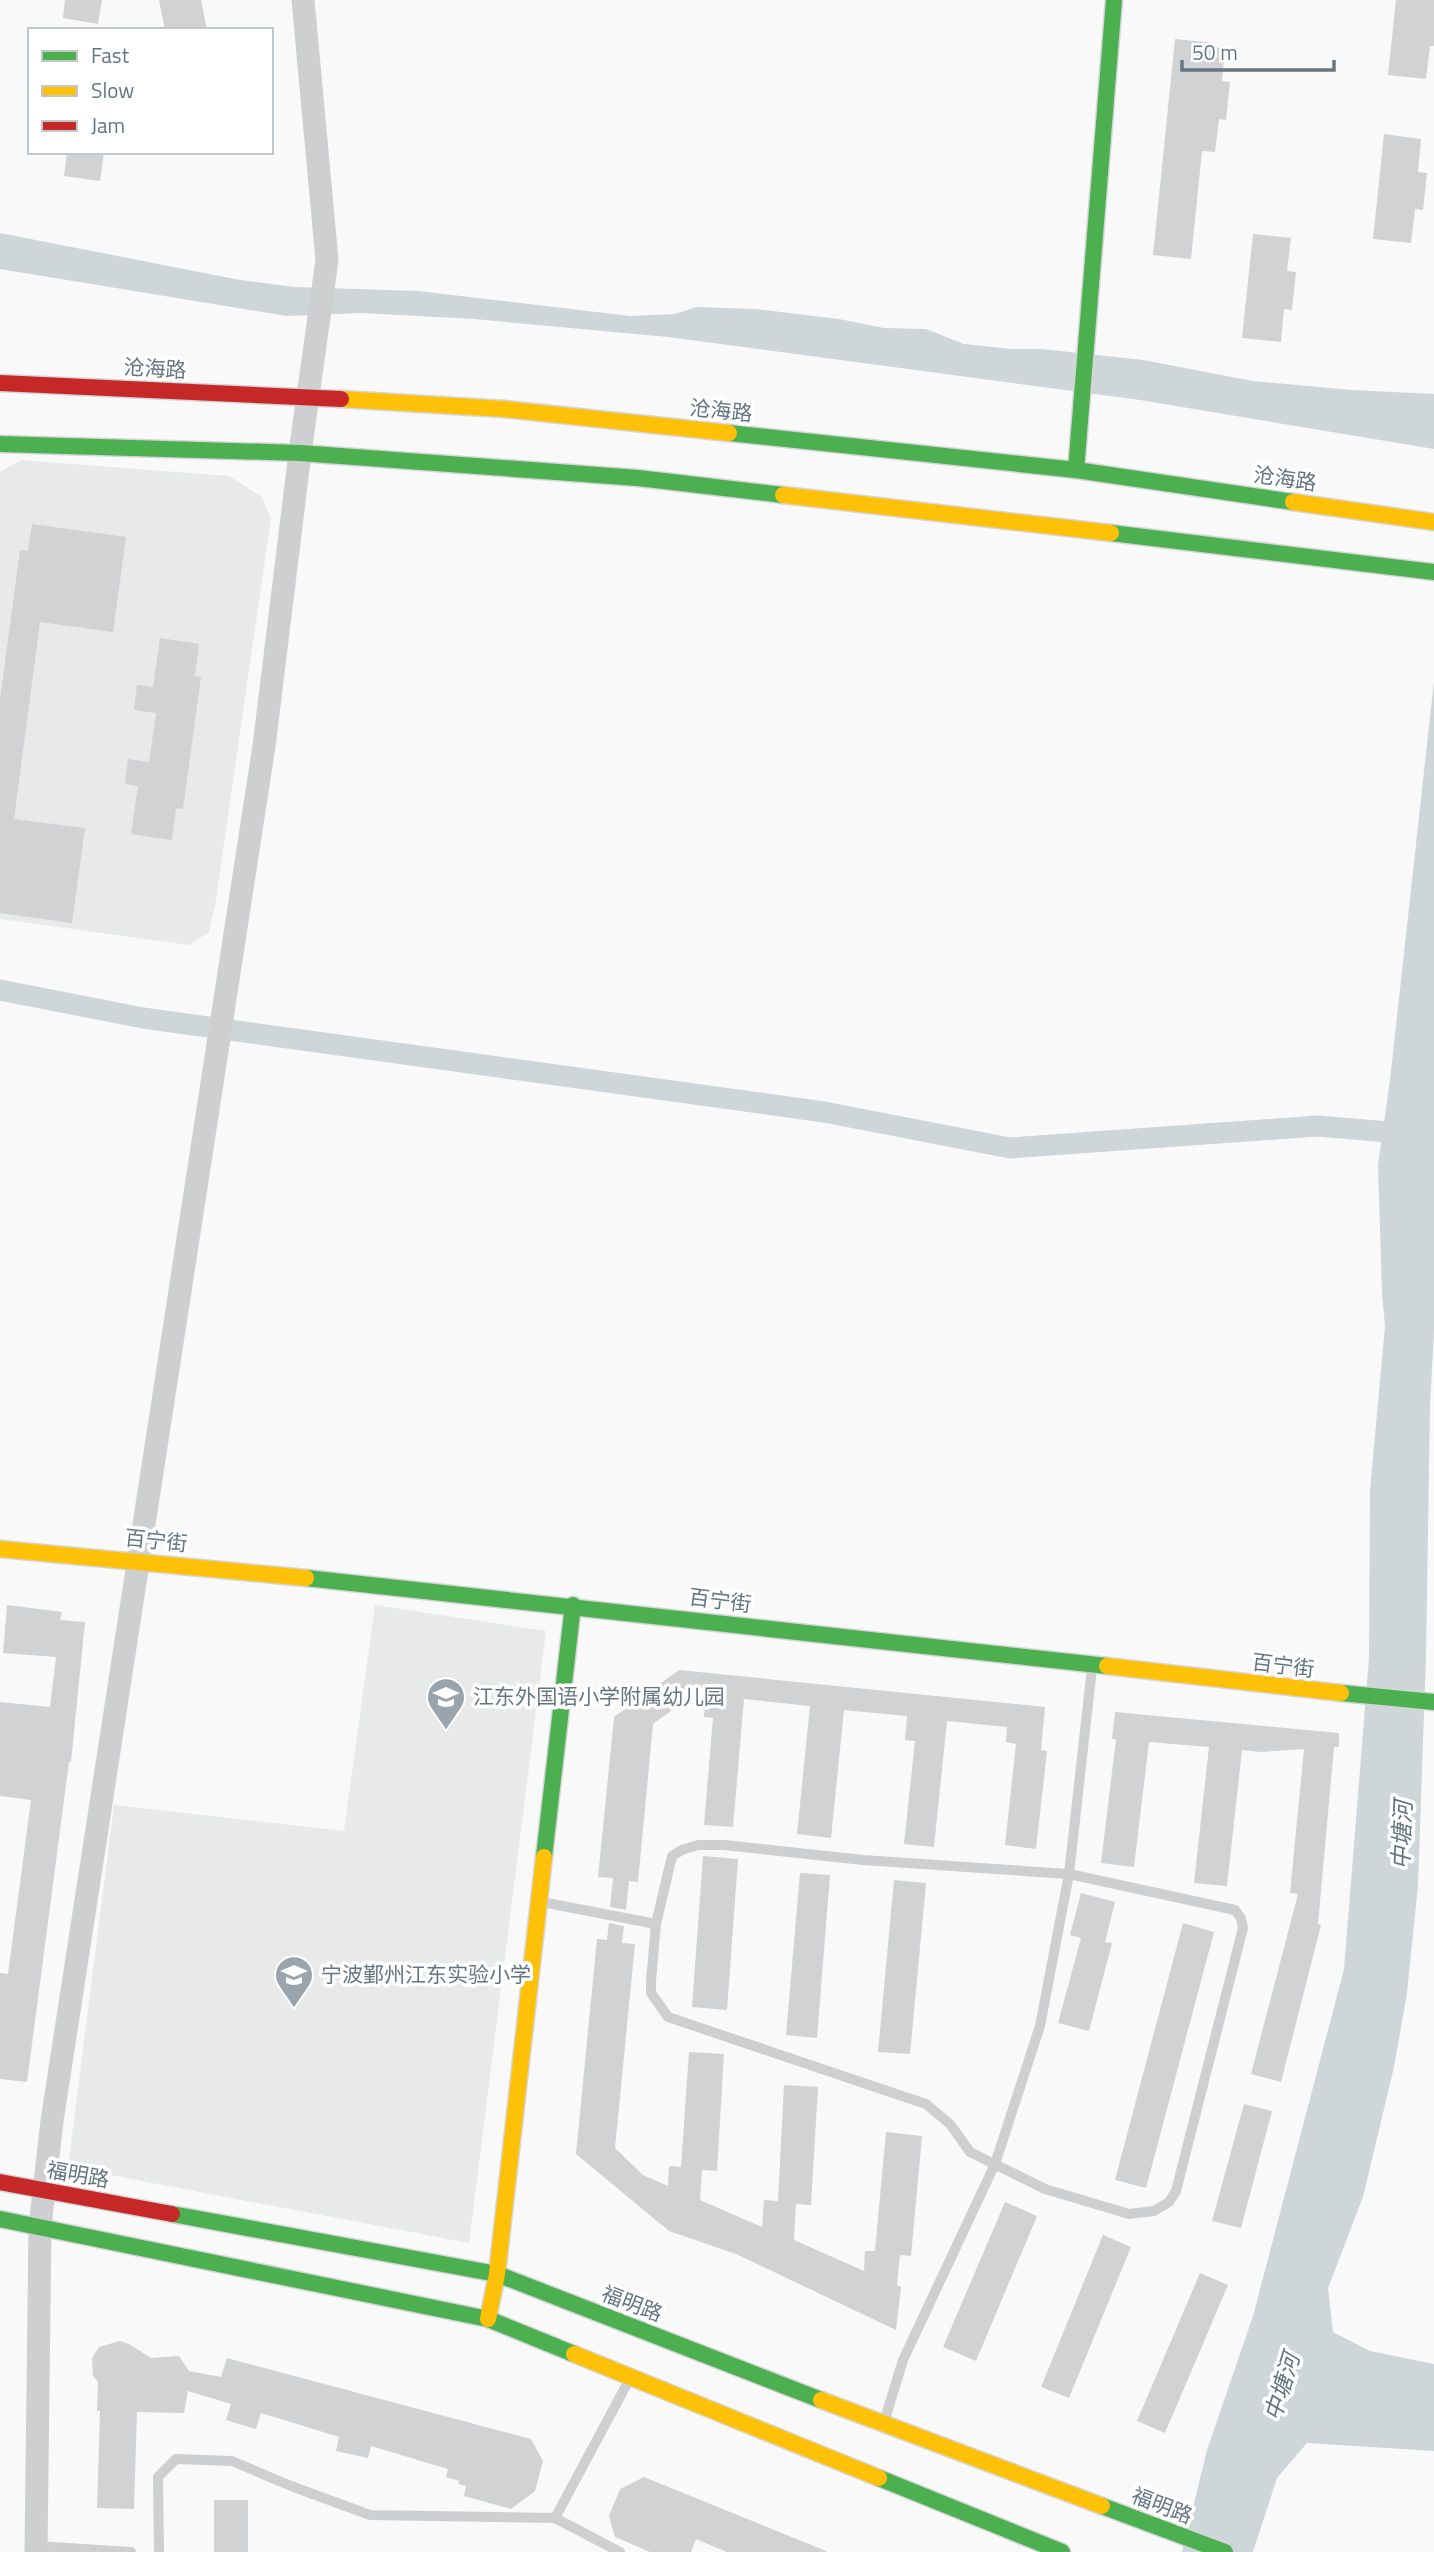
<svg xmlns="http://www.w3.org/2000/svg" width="1434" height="2552" font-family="'Titillium Web','Noto Sans SC',sans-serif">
  <rect width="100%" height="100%" fill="#f9f9f9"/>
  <!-- built -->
  <g fill="#e8e9e9">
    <path d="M21,460L229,476L261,496L271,518L215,906L209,932L189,945L0,919V472Z"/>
    <path d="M375,1605L546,1631L469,2243L68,2167L114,1805L344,1831Z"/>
  </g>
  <!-- water -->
  <g fill="#ced6d9">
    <path d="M0,233L240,280L294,287L418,291L630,316L675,314L696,307L755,309L839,319L884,328L926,329L964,344L1011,349H1042L1143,360L1253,381L1351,390L1434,394V449L1140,400L668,337L474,319L361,313L287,316L0,269Z"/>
    <path d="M1434,681V1333L1430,1405L1426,1657L1418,1885L1407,1993L1394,2067L1363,2197L1328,2288L1333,2332L1370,2351L1434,2364V2451L1307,2443L1277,2478L1253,2552H1182L1207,2450L1253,2316L1344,1969L1369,1658L1370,1490L1385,1326L1382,1293L1378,1165L1390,1080Z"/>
  </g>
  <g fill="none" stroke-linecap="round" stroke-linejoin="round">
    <!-- canal -->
    <path stroke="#ced6d9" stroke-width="21" d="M0,990L143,1018L824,1112L1010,1148L1318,1126L1412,1134"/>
  </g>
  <!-- building -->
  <g fill="#d0d2d3">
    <path d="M65,0H102L98,24L63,18Z"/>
    <path d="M159,0H201L207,30H165Z"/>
    <path d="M1396,0H1434V46H1430L1426,79L1388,75Z"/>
    <path d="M1175,39L1214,43L1213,47L1225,48L1222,81L1230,82L1226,120L1219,119L1215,152L1202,151L1191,259L1153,255Z"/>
    <path d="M1384,134L1421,139L1418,172L1427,173L1423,210L1415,209L1411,243L1373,239Z"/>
    <path d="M67,152H104L100,181L64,176Z"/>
    <path d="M1253,234L1291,238L1287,271L1296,272L1292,310L1284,309L1281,342L1242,338Z"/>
    <path d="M32,524L126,537L113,632L40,622L14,819L85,828L72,923L0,913V700L20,550L28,551Z"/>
    <path d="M160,638L199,644L195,676L201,677L183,809L176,808L172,840L131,834L138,786L125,784L128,759L149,762L156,713L134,710L137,685L153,687Z"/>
    <path d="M7,1605L62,1612L60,1620L85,1622L71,1762H69L27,2082L0,2079V1973L8,1974L31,1800L0,1796V1702L50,1707L56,1657L3,1653Z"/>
    <path d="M679,1670L1045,1707L1041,1750L1047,1751L1036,1849L1005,1845L1016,1744L1006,1742L1007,1727L947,1721L934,1847L904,1844L915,1741L905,1740L907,1716L844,1710L831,1838L797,1834L810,1706L744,1699L733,1827L704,1825L713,1718L704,1717L706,1685L653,1724L638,1882L629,1881L626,1910L610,1907L613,1878L598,1877L614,1717Z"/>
    <path d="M1115,1712L1339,1733V1747H1334L1318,1924L1321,1925L1281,2082L1251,2074L1298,1894L1290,1893L1304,1749L1261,1752L1242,1750L1227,1886L1194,1883L1209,1747L1149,1742L1134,1867L1101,1863L1116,1739H1112Z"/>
    <path d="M703,1856L738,1859L727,2010L692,2007Z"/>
    <path d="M800,1873L830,1875L817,2038L786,2035Z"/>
    <path d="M894,1880L926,1883L910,2054L878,2052Z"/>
    <path d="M1081,1893L1115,1902L1105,1942L1112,1943L1089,2031L1058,2023L1081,1938L1070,1935Z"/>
    <path d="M609,1923L624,1926L622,1943L635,1944L615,2148L643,2175L668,2186L669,2166L681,2167L689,2052L724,2054L717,2171L702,2170L700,2200L762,2227L764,2200L778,2201L784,2085L818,2087L811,2205L796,2204L794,2240L864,2271L865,2251H875L886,2132L922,2136L911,2256L900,2255L897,2285L901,2287L896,2330L736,2254L669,2231L576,2154L597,1939L607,1940Z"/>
    <path d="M1183,1923L1214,1932L1146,2188L1115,2180Z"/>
    <path d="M1244,2104L1272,2111L1241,2228L1212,2221Z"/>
    <path d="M1005,2202L1037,2216L976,2361L943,2347Z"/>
    <path d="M1103,2235L1131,2247L1069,2398L1041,2387Z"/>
    <path d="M1200,2273L1228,2285L1165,2433L1137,2421Z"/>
    <path d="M120,2341L129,2344L151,2358L179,2356L189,2371L221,2377L227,2358L531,2439L543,2461L535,2491L511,2509L464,2496L466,2486L458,2484L459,2481L446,2477L448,2469L371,2446L368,2458L336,2451L339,2437L261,2413L256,2429L226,2420L231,2404L188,2391L184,2413L137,2412L134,2509L97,2508L100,2411H97L98,2382L93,2376L92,2358L99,2347Z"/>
    <path d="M644,2477L826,2551V2552H727L696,2539L691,2552H650L615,2537L609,2516L620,2489Z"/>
    <rect x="214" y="2500" width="34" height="52"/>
  </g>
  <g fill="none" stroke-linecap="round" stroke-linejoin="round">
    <defs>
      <g id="fast">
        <path d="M729,433L1076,470L1293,502"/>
        <path d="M0,444L300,453L638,478L783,495"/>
        <path d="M1076,470L1114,0"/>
        <path d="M1111,533L1434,572"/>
        <path d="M306,1578L1107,1666"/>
        <path d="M1341,1693L1434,1702"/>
        <path d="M544,1857L573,1605"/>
        <path d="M172,2214L497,2274L821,2400"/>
        <path d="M0,2219L488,2319L574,2354"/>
        <path d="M879,2478L1062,2552"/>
        <path d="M1102,2506L1225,2552"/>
      </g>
      <g id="slow">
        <path d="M341,399L504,409L729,433"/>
        <path d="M783,495L1111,533"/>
        <path d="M1293,502L1434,522"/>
        <path d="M0,1549L306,1578"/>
        <path d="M1107,1666L1341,1693"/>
        <path d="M488,2319L497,2274L544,1857"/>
        <path d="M574,2354L879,2478"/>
        <path d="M821,2400L1102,2506"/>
      </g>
      <g id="jam">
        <path d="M0,383L341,399"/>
        <path d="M0,2182L172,2214"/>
      </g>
    </defs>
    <!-- fast casing -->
    <use href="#fast" stroke="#d5d6d7" stroke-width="19"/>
    <!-- slow casing -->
    <use href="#slow" stroke="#d5d6d7" stroke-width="19"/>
    <!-- jam casing -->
    <use href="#jam" stroke="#d5d6d7" stroke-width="19"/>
    <!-- lane -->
    <g stroke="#cecfd0" stroke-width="10">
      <path d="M698,1845H724L863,1860L1069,1874L1235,1910L1241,1918L1243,1928L1176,2191L1169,2202L1154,2211L1129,2214L1045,2189L970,2152L950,2124L926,2104L668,2017L651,1993V1981L656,1924L672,1856L682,1850Z"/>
      <path d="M542,1902L656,1924"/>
      <path d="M885,2419L903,2360L995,2164L1040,2026L1069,1874L1092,1668"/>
      <path d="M555,2518L628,2382"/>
      <path d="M36,2546L131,2552"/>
      <path d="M159,2552L158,2477L176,2459L232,2461L291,2486L370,2515L555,2518L620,2552"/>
    </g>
    <!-- street -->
    <path stroke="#cecfd0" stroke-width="23" d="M36,2552L40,2226L52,2121L264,746L300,453L327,260L303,0"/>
    <!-- fast -->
    <use href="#fast" stroke="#4caf50" stroke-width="16"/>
    <!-- slow -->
    <use href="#slow" stroke="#ffc107" stroke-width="16"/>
    <!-- jam -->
    <use href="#jam" stroke="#c62828" stroke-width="16"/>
  </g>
  <!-- icons -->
  <defs>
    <symbol id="school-pin" viewBox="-11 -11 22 30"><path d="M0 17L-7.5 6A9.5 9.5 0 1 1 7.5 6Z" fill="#99a4ac" stroke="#fff"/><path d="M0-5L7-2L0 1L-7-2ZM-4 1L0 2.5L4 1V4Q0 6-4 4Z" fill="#fff"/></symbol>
  </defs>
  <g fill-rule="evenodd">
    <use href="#school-pin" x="424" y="1675" width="44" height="60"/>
    <use href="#school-pin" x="272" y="1953" width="44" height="60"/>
  </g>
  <g text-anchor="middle" stroke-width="7" stroke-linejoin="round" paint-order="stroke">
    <!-- street labels -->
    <g font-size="21" fill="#657683" stroke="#fff">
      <text transform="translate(155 369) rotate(3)" y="7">沧海路</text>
      <text transform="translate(721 411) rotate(6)" y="7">沧海路</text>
      <text transform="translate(1285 479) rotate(8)" y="7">沧海路</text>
      <text transform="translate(156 1541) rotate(6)" y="7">百宁街</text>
      <text transform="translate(720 1601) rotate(7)" y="7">百宁街</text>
      <text transform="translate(1283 1666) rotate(7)" y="7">百宁街</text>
      <text transform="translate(78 2175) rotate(10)" y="7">福明路</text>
      <text transform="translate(632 2304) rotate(21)" y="7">福明路</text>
      <text transform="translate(1162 2506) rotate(21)" y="7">福明路</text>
    </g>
    <!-- poi labels -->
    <g font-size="21" fill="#657683" stroke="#fff" text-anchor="start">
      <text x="473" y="1704">江东外国语小学附属幼儿园</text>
      <text x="321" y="1982">宁波鄞州江东实验小学</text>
    </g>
    <!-- water labels -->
    <g font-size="23" font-style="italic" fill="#60757c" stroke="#fff">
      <text transform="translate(1402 1835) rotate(-88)" y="8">中塘河</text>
      <text transform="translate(1282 2387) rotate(-73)" y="8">中塘河</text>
    </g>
  </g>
  <!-- legend -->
  <rect x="28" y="28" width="245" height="126" fill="#ffffff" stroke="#c1c8cd" stroke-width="2"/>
  <rect x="42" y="51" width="35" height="10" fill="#4caf50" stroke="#c1c8cd" stroke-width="2"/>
  <text x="91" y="63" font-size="21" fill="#657683">Fast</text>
  <rect x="42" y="86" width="35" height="10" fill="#ffc107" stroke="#c1c8cd" stroke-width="2"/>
  <text x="91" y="98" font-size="21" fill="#657683">Slow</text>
  <rect x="42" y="121" width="35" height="10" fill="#c62828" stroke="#c1c8cd" stroke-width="2"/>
  <text x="91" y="133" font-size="21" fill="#657683">Jam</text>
  <!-- scale -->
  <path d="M1182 60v10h152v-10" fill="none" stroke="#657683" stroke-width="3.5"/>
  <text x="1192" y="60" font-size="21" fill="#657683" stroke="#ffffff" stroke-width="5" paint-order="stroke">50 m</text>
</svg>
